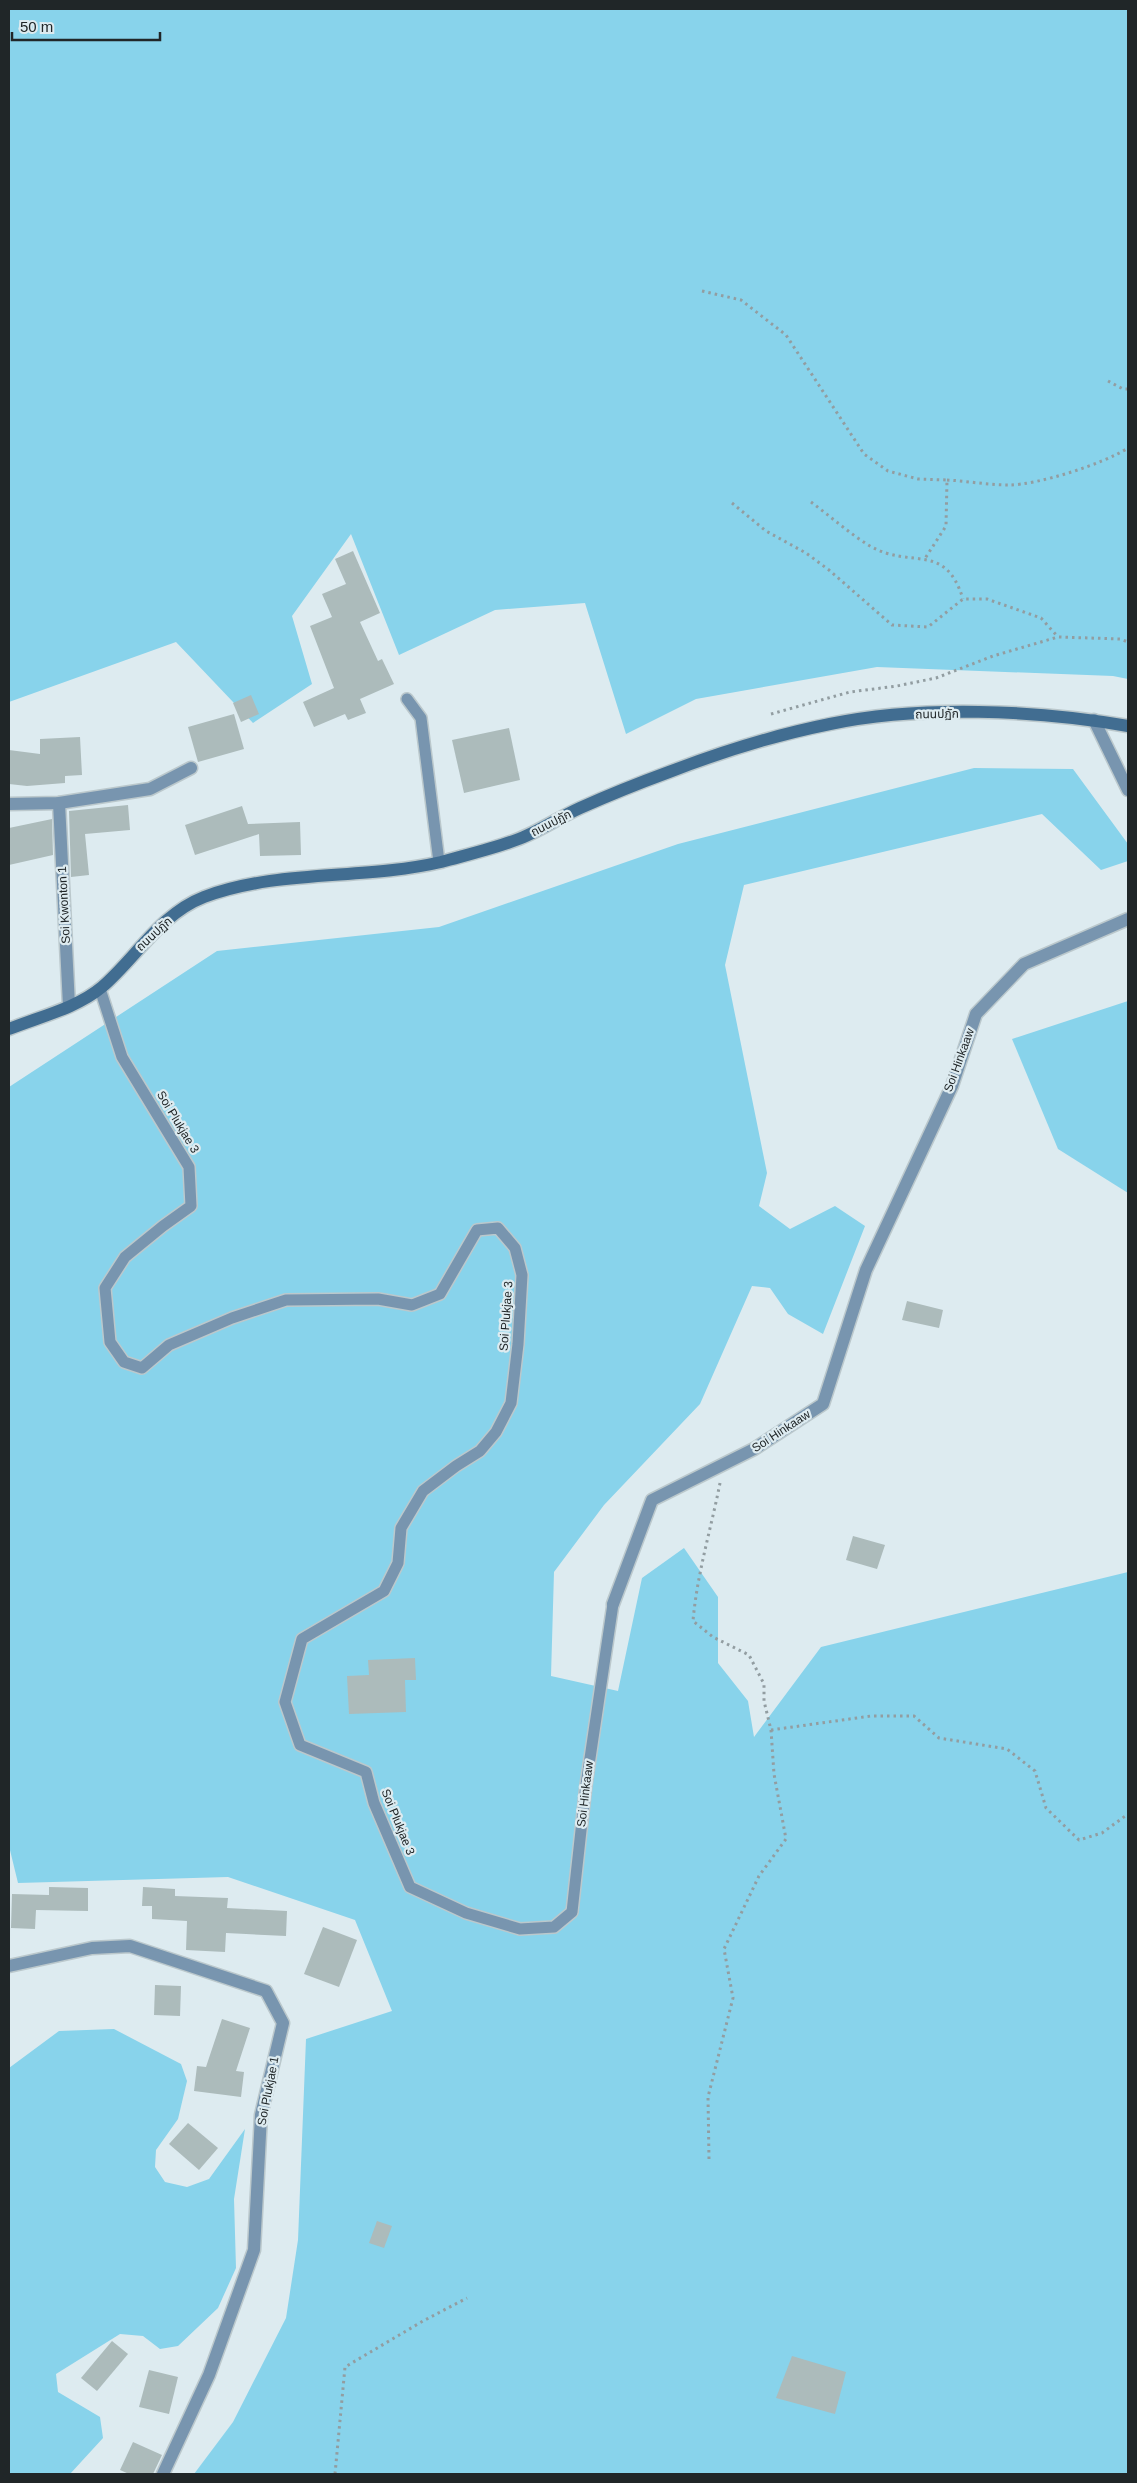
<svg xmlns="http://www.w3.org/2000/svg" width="1137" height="2483" font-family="Arial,'Noto Sans Thai',sans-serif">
  <rect width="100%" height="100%" fill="#ddebf0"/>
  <!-- green -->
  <g fill="#88d3eb">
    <path d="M9,9H1128V679L1113,676L877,667L696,699L626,734L585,603L495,610L399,655L351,534L292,616L312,684L253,723L176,642L9,702Z"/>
    <path d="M974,768L1073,769L1128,844V861L1101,870L1042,814L744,885L725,965L767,1173L759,1206L790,1229L835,1206L865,1226L823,1334L788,1314L770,1288L752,1286L700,1404L604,1505L554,1572L551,1676L618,1691L642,1578L684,1548L718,1597V1663L748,1701L754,1737L821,1647L1128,1572V2474H194L233,2422L286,2318L298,2240L306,2039L392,2011L355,1920L228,1877L18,1883L9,1846V1087L217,951L439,927L678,844Z"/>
    <path d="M1128,1001V1193L1058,1149L1012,1039Z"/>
    <path d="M114,2029L181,2064L187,2081L178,2119L156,2150L155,2167L165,2182L187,2187L209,2179L245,2129L234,2199L236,2268L218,2308L178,2346L160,2349L143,2336L120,2334L56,2374L58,2392L100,2417L103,2438L70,2474H9V2068L59,2031Z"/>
  </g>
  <!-- building -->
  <g fill="#acbbbb">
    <path d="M353,551L380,613L360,622L378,661L382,659L394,684L360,699L366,713L348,720L345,714L314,727L303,702L334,688L310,626L332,617L322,594L346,584L335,559Z"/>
    <path d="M251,695L259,714L241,722L233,703Z"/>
    <path d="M234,714L244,749L198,762L188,727Z"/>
    <path d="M509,728L520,780L464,793L452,740Z"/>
    <path d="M80,737L82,775L65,776V783L27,786L9,784V750L40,754V739Z"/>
    <path d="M128,805L130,830L85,834L89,875L71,877L69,811Z"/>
    <path d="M242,806L248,824L300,822L301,855L260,856L259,834L195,855L185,825Z"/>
    <path d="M52,819L53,855L9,865V828Z"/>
    <path d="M907,1301L943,1310L939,1328L902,1320Z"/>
    <path d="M853,1536L885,1545L877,1569L846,1560Z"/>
    <path d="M415,1658L416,1680H405L406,1712L349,1714L347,1676L369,1675L368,1660Z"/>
    <path d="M49,1887L88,1888V1911L36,1910L35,1929L11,1928L12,1894L49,1895Z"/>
    <path d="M143,1887L175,1889V1896L228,1898L227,1908L287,1911L286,1936L226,1933L225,1952L186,1950L187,1921L152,1919V1906H142Z"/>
    <path d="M323,1927L357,1940L339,1987L304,1974Z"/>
    <path d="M155,1985L181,1986L180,2016L154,2015Z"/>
    <path d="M222,2019L250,2028L236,2071L244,2072L241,2097L194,2091L197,2066L206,2067Z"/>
    <path d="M188,2123L218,2148L199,2170L169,2144Z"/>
    <path d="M377,2221L392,2226L384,2248L369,2243Z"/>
    <path d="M112,2341L128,2354L97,2391L81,2378Z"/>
    <path d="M792,2356L846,2372L835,2414L776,2398Z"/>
    <path d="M149,2370L178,2377L169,2414L139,2407Z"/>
    <path d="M133,2442L162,2455L153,2474H129L120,2470Z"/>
  </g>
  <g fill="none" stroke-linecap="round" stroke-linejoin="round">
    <defs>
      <g id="lane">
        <path d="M407,699L421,718L439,862"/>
        <path d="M100,989L122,1057L189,1167L191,1206L163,1226L125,1257L105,1288L110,1342L124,1362L142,1368L169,1345L232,1318L286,1300L378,1299L412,1305L440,1294L477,1230L498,1228L515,1248L522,1275L518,1344L511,1403L496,1432L480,1451L456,1466L423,1491L401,1528L398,1563L384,1591L302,1639L285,1702L300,1745L366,1772L374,1803L410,1887L466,1913L520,1929L554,1927L572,1912L586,1785L613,1604"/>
      </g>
      <g id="street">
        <path d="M1094,720L1128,790"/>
        <path d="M59,803L69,1006"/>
        <path d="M9,804L59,803L150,789L191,768"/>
        <path d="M613,1604L652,1500L754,1449L823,1404L866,1270L952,1086L976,1014L1024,964L1128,919"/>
        <path d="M9,1966L92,1948L130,1946L266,1991L283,2023L261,2115L254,2250L209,2375L163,2474"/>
      </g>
      <path id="secondary" d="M9,1029C39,1017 77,1008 102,987C136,958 160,914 204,897C278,869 364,880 441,862C466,855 492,849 516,840C538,832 558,818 580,808C609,795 639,783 669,772C721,752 775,735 830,724C921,705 1037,710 1128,726"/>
    </defs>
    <!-- lane casing -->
    <use href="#lane" stroke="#bbc8cc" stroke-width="14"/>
    <!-- street casing -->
    <use href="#street" stroke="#bbc8cc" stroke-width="15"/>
    <!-- secondary casing -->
    <use href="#secondary" stroke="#bbc8cc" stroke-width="15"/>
    <!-- path -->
    <g stroke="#929da1" stroke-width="3" stroke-dasharray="2.5 4" stroke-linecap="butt">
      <path d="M702,291L741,300L786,335L864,454L888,471L918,479L947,480L946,526L924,560"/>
      <path d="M1108,381L1123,389H1128"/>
      <path d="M947,480C967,481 988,485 1008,485C1038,485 1103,464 1128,448"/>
      <path d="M811,502C830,516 850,534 870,546C912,570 945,541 963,599"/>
      <path d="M732,503L766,531L806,553L829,570L892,625L928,627L963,599H987L1041,618L1058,637"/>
      <path d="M771,714L850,692L897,686L936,678L993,656L1058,637L1120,639L1128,642"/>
      <path d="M771,1730L871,1716H914L939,1738L1007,1749L1035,1771L1046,1808L1079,1840L1102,1833L1128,1814"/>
      <path d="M709,2159L708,2097L733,1998L724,1949L759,1876L786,1839L774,1774L771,1730L764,1701V1684L749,1655L713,1637L693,1621C697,1574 711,1529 720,1483"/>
      <path d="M335,2474L345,2367L423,2321L467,2298"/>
    </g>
    <!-- lane -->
    <use href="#lane" stroke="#7895af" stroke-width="11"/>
    <!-- street -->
    <use href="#street" stroke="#7895af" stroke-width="12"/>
    <!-- secondary -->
    <use href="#secondary" stroke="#416d91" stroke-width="12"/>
  </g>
  <g text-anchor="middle" stroke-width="4.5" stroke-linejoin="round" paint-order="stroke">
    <!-- street labels -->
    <g font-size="12" fill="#202628" stroke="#ddebf0">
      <text transform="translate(937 714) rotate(-1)" y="4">ถนนปฏัก</text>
      <text transform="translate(551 823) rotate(-27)" y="4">ถนนปฏัก</text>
      <text transform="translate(64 905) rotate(-93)" y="4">Soi Kwonton 1</text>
      <text transform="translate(154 934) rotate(-43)" y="4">ถนนปฏัก</text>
      <text transform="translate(959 1060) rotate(-70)" y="4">Soi Hinkaaw</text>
      <text transform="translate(178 1122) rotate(59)" y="4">Soi Plukjae 3</text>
      <text transform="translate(506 1316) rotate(-86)" y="4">Soi Plukjae 3</text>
      <text transform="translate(781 1431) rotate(-33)" y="4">Soi Hinkaaw</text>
      <text transform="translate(585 1794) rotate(-83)" y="4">Soi Hinkaaw</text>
      <text transform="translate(398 1822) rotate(68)" y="4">Soi Plukjae 3</text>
      <text transform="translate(268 2091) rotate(-79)" y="4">Soi Plukjae 1</text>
    </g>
  </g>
  <!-- border -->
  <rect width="1137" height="2483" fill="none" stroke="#202628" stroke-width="20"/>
  <!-- scale -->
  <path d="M12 32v8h148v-8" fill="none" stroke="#202628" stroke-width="2.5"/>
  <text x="20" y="32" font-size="15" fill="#202628" stroke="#ddebf0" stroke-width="4" paint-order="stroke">50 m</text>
</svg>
